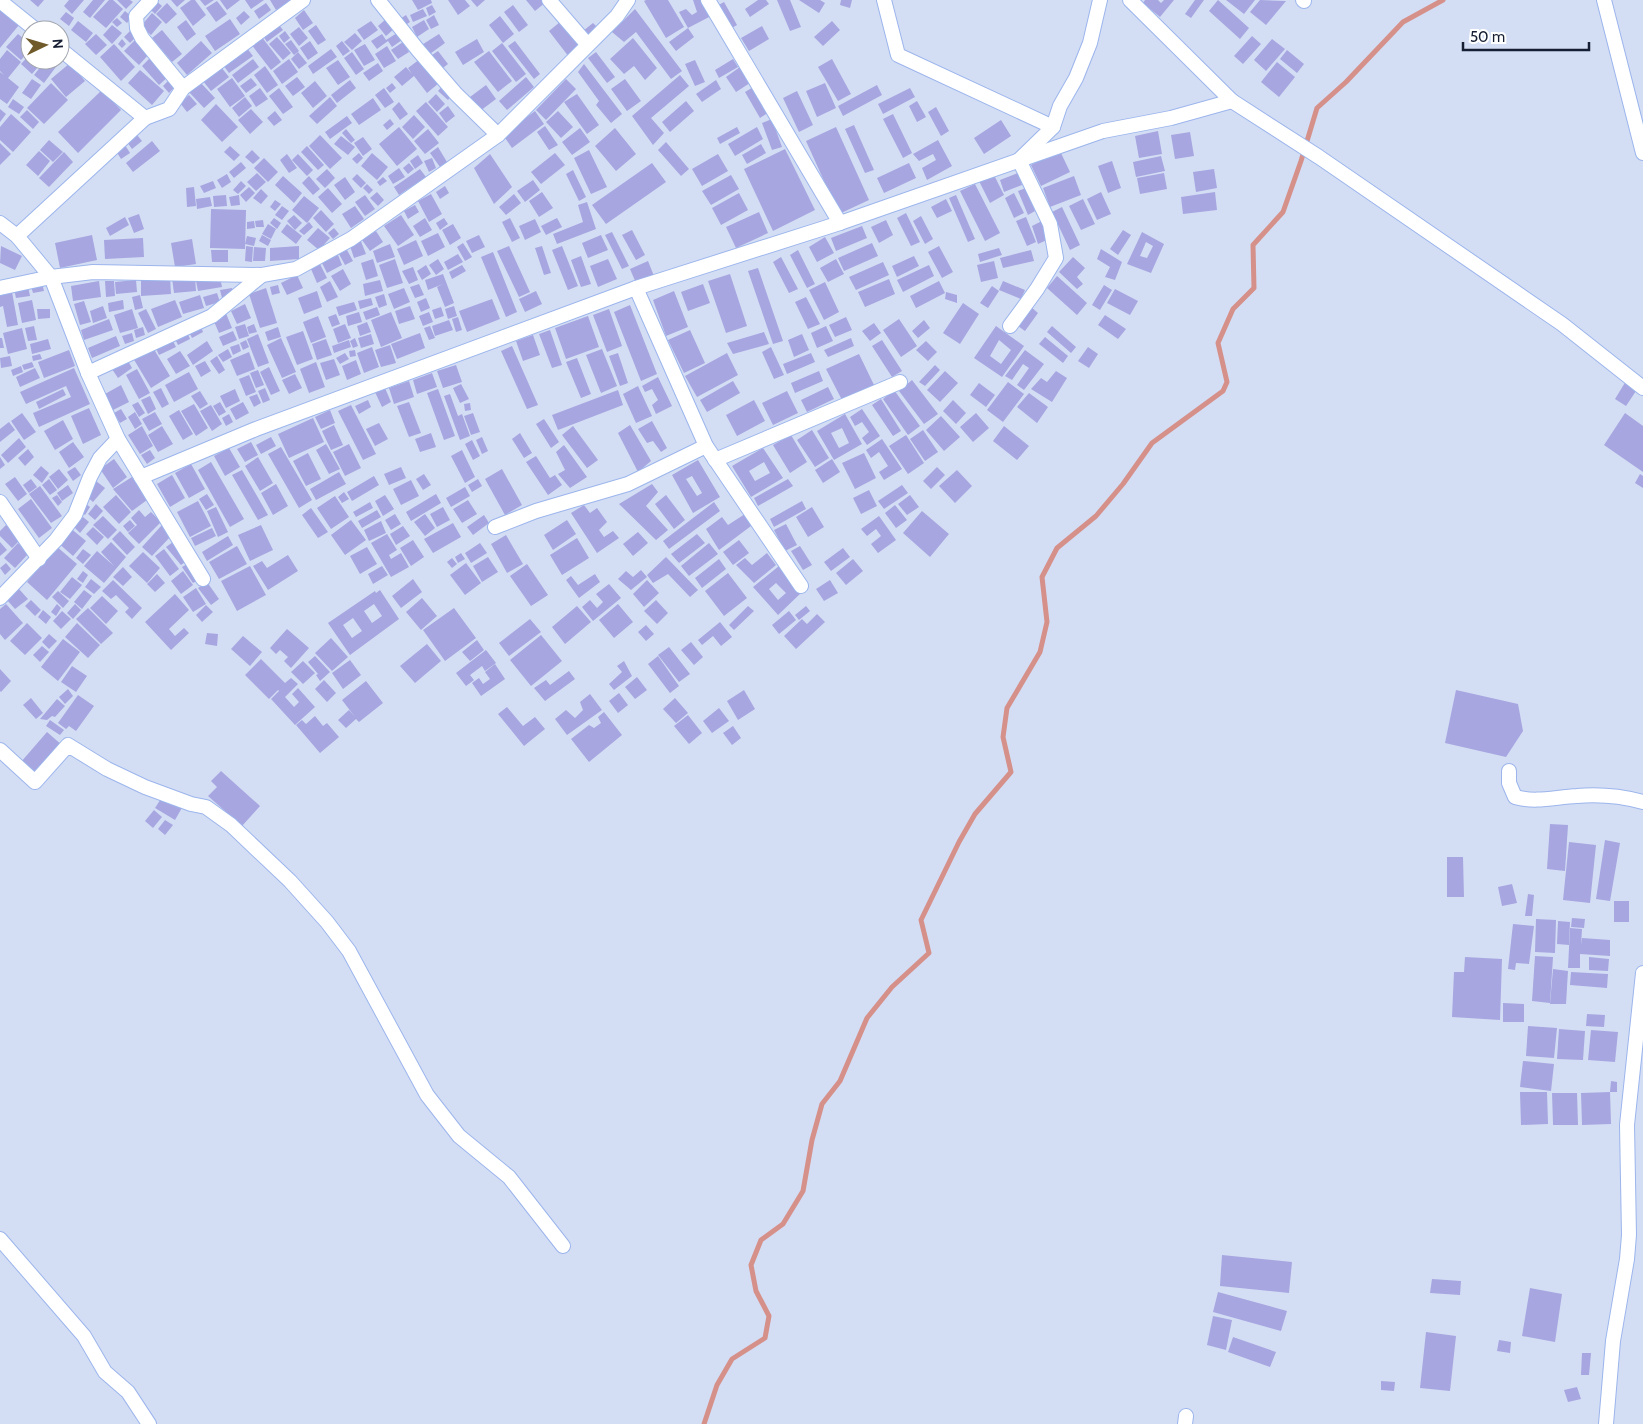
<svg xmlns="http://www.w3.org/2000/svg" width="1643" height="1424" font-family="Cabin,sans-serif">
  <rect width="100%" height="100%" fill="#d3def5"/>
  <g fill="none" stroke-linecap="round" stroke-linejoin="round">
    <!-- stream -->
    <path stroke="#d6908a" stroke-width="5" d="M704,1424L717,1385L732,1359L765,1338L769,1316L756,1291L751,1265L761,1240L783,1224L803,1191L812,1140L822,1104L840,1081L867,1018L892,987L929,953L921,920L959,842L975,814L1011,772L1003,737L1007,708L1040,652L1047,622L1042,577L1057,548L1096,516L1123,484L1152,443L1223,391L1227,382L1218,343L1233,309L1254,288L1253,245L1283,212L1301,161L1317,108L1346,82L1403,22L1443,0"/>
  </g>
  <!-- building -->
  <g fill="#a7a6e0" fill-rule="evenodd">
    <path d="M30,0H44L38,7Z"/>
    <path d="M69,0H84L72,14L64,6Z"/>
    <path d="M93,0H105L90,18L83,12Z"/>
    <path d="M109,0H113L123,9L106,28L93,17Z"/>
    <path d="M117,0H130L133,2L126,9Z"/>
    <path d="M155,0L162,6L155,14L148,7Z"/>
    <path d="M171,0H185L177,7Z"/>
    <path d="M191,0H195L206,15L193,26L180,8Z"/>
    <path d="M200,0H214L205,6Z"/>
    <path d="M220,0H240L227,10Z"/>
    <path d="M245,0H264L251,9Z"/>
    <path d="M270,0H292L276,10Z"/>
    <path d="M412,0H431L432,3L418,10Z"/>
    <path d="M448,0H465L470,6L458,15Z"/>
    <path d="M471,0H485L477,7Z"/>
    <path d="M526,0H544L546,2L535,11Z"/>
    <path d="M646,0H668L684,27L666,38L644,1Z"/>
    <path d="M693,0H703L711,16L688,28L679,12L686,9L692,15L697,12Z"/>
    <path d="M758,0H766L769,4L750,17L745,9Z"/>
    <path d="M777,0H790L801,27L790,31Z"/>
    <path d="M799,0H820L825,3L819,13Z"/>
    <path d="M841,0H852L850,8L840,5Z"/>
    <path d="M1145,0H1158L1161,3L1164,0H1174L1160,17L1143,3Z"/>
    <path d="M1195,0H1204L1191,18L1185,14Z"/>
    <path d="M1218,0L1249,28L1240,39L1209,11Z"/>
    <path d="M1226,0H1255L1244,14Z"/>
    <path d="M1260,0L1286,1L1266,25L1250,12Z"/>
    <path d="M217,1L227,14L216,22L206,8Z"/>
    <path d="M724,2L737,25L730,29L717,6Z"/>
    <path d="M167,3L177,14L166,24L156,14Z"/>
    <path d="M266,3L271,10L259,19L254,11Z"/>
    <path d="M432,5L436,12L429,16L426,8Z"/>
    <path d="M513,5L528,25L519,32L504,12Z"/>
    <path d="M423,9L427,16L413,22L410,15Z"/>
    <path d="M635,9L682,71L671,79L636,32L624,42L612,32Z"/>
    <path d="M0,10L19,25L0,48Z"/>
    <path d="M304,10L313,23L303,30L295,18Z"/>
    <path d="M125,11L132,17L127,23L120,17Z"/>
    <path d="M244,11L250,17L241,25L236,18Z"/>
    <path d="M66,12L74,18L69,26L60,19Z"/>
    <path d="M152,13L162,22L151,35L141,26Z"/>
    <path d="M406,15L410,22L401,28L397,21Z"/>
    <path d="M434,15L439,25L431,29L426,20Z"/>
    <path d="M500,16L514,34L503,43L489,25Z"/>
    <path d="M117,18L122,23L117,27L112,22Z"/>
    <path d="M230,19L240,34L215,51L205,36Z"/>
    <path d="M386,19L394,29L386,36L378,26Z"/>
    <path d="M186,20L196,34L187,41L177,27Z"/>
    <path d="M424,20L429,29L417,37L412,27Z"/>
    <path d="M78,21L93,33L86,42L71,30Z"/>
    <path d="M371,21L378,30L364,40L357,30Z"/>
    <path d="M832,21L840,30L823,46L814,37Z"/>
    <path d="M560,22L581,48L569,57L549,31Z"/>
    <path d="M593,23L599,29L587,39L583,31Z"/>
    <path d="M112,25L122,33L112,44L103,35Z"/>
    <path d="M279,25L283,30L267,42L263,36Z"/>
    <path d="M316,25L326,40L318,45L308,31Z"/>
    <path d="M762,26L769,39L749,51L741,38Z"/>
    <path d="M299,27L308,38L299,46L290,34Z"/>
    <path d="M688,28L694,37L676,51L669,42Z"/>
    <path d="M162,30L182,54L172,62L152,38Z"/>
    <path d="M130,31L136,37L130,43L124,37Z"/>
    <path d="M285,31L290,38L284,43L279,36Z"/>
    <path d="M355,33L362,41L352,50L344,42Z"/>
    <path d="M397,33L402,40L392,47L388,41L377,49L371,41L382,34L386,40Z"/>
    <path d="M18,34L30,44V50L21,60L6,47Z"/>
    <path d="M96,34L107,45L96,55L85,44Z"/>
    <path d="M439,34L445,43L427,56L420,46Z"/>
    <path d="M261,36L281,62L271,70L251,44Z"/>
    <path d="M1252,36L1261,44L1243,64L1234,56Z"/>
    <path d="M277,37L291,53L283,60L269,44Z"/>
    <path d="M633,38L657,68L645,80L634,66L624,74L610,59Z"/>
    <path d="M122,39L126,44L122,48L118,44Z"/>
    <path d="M136,39L150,53L139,65L124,51Z"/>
    <path d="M477,39L484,52L463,65L455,52Z"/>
    <path d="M1272,39L1285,49L1266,71L1254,60Z"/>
    <path d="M291,40L299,51L294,55L285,44Z"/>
    <path d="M201,41L212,53L187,75L177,63Z"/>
    <path d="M310,41L318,53L308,60L300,48Z"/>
    <path d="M342,41L350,51L343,56L336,46Z"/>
    <path d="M515,41L540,74L534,79L508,46Z"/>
    <path d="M403,42L409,52L398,59L391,50Z"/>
    <path d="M502,43L526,74L516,82L492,51Z"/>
    <path d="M114,44L135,67L121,81L100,57Z"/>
    <path d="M365,44L375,60L364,66L354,50Z"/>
    <path d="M387,46L396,61L384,68L375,54Z"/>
    <path d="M246,47L253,56L229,73L223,65Z"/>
    <path d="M331,49L337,57L313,74L308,66Z"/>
    <path d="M7,50L21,62L8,78L19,87L7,104L0,99V72L4,75L0,71V59Z"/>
    <path d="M1287,50L1304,64L1297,73L1280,59Z"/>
    <path d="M438,51L448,64L439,71L429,57Z"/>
    <path d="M489,51L512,81L498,92L474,62Z"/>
    <path d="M298,52L307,63L299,69L291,59Z"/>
    <path d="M352,52L364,69L356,75L344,58Z"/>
    <path d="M596,52L615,77L607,83L588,58Z"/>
    <path d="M60,53L64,56L44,83L34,75L46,60H60Z"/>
    <path d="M30,54V60H44L32,74L21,64Z"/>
    <path d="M151,57L169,76L159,85L142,66Z"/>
    <path d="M253,59L259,67L238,83L232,75Z"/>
    <path d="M289,59L298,72L282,84L273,71Z"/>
    <path d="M420,59L439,83L427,93L414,76L402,86L394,77L406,67L412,74L408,68Z"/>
    <path d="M733,59L738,67L719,78L715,70Z"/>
    <path d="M832,59L851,94L838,101L818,67Z"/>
    <path d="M338,60L350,77L338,85L326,68Z"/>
    <path d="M695,60L705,82L695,86L685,64Z"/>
    <path d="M1277,62L1295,77L1279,97L1261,82Z"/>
    <path d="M70,63L85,81L66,97L51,79Z"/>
    <path d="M378,63L383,71L369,81L363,73Z"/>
    <path d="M584,64L622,114L611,123L596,105L599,101L578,72Z"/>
    <path d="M265,66L278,85L267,93L254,75Z"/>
    <path d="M221,67L229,77L211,91L203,81Z"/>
    <path d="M740,67L750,83L736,92L726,77Z"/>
    <path d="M140,70L164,91L152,105L128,83Z"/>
    <path d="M680,75L689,86L651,118L664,133L653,145L632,116Z"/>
    <path d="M297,77L305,87L293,96L285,86Z"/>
    <path d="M526,77L534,87L507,110L499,101Z"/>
    <path d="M171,78L177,84L169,93L163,86Z"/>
    <path d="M232,78L245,96L230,107L217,89Z"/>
    <path d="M251,78L257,85L246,93L240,86Z"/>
    <path d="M32,79L41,85L31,99L22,93Z"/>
    <path d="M566,79L576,89L546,120L536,110Z"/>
    <path d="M625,79L641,101L627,111L611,89Z"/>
    <path d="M350,80L356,88L337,103L331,95Z"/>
    <path d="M716,80L721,89L702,102L696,94Z"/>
    <path d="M315,81L327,96L313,108L301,93Z"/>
    <path d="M200,82L215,98L204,108L189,92Z"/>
    <path d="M51,83L68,100L44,124L27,108Z"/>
    <path d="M392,83L396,88L390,93L386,88Z"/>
    <path d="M825,83L836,108L817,117L806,91Z"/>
    <path d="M444,84L454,92L448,100L438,91Z"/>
    <path d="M486,85L496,99L480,111L470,97Z"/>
    <path d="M877,85L882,95L843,116L838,106Z"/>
    <path d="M755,86L769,112L760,118L745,92Z"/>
    <path d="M260,88L268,99L256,107L249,96Z"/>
    <path d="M279,88L293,107L283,114L269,96Z"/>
    <path d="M384,88L394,102L385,108L375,95Z"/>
    <path d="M910,88L915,97L883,114L878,104Z"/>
    <path d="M102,90L121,110L78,153L58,132Z"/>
    <path d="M797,91L813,125L799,132L783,98Z"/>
    <path d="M436,94L445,104L437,112L428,102Z"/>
    <path d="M577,94L599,125L587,134L564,102Z"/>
    <path d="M189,95L197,104L187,112L180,103Z"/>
    <path d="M245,97L252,106L239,117L232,108Z"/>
    <path d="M330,97L337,106L317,124L309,116Z"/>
    <path d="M373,98L381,110L359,125L351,114Z"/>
    <path d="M13,99L24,107L19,114L8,107Z"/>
    <path d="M686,101L694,111L670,132L662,122Z"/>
    <path d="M917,101L926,117L917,122L909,106Z"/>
    <path d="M399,102L408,114L400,120L392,109Z"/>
    <path d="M426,102L448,127L438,136L416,111Z"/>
    <path d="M216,104L238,127L222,142L201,120Z"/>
    <path d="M448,106L455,116L446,123L439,113Z"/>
    <path d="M936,107L949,131L941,136L928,112Z"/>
    <path d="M0,109L6,114L0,122Z"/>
    <path d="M251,109L263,122L250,134L238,120Z"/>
    <path d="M27,110L39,122L33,129L20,117Z"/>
    <path d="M275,111L282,120L274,126L267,118Z"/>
    <path d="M535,111L544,124L512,148L503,135Z"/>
    <path d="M558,111L573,127L561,138L546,122Z"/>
    <path d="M11,114L31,132L13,152L0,140V127Z"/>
    <path d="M893,114L912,153L903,158L883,119Z"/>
    <path d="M414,115L425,127L413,139L402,127Z"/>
    <path d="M347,116L352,123L330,139L325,132Z"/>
    <path d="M390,119L394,124L387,130L383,125Z"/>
    <path d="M772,119L782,147L772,150L762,123Z"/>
    <path d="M1001,120L1011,136L984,154L974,138Z"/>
    <path d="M854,125L874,170L865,173L845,129Z"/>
    <path d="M545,126L558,145L549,150L537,132Z"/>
    <path d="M399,127L417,149L397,166L379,144Z"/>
    <path d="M737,127L740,133L720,144L717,138Z"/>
    <path d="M757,127L763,139L735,156L728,144Z"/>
    <path d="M836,127L869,200L839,214L806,141Z"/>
    <path d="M580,128L590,142L572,155L562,142Z"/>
    <path d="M615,128L636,154L616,171L595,146Z"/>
    <path d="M346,129L355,140L351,143L342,133Z"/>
    <path d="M428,129L439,143L425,154L414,141Z"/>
    <path d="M1158,131L1162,154L1139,158L1135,136Z"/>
    <path d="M1190,132L1194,156L1175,159L1171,135Z"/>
    <path d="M137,135L142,141L132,149L127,142Z"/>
    <path d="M320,135L342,158L330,169L309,146Z"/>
    <path d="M341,136L355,147L348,155L334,144Z"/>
    <path d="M363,137L372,149L363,156L354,143Z"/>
    <path d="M49,140L63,152L53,162L40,150Z"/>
    <path d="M938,140L952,166L927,180L922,168L936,160L933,154L919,161L913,154Z"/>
    <path d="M152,141L160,151L133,172L126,163Z"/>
    <path d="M666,142L689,169L681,176L658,150Z"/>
    <path d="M0,143L11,154L0,165Z"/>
    <path d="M761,144L766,153L747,164L742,155Z"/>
    <path d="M125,145L130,153L121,159L116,151Z"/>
    <path d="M230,146L240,155L234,161L224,152Z"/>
    <path d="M307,146L324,165L318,170L301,152Z"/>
    <path d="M438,147L447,162L440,167L430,153Z"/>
    <path d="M785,149L815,210L773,231L744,169Z"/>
    <path d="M252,150L260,158L253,164L245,157Z"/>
    <path d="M589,150L607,187L591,194L574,158Z"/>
    <path d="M39,151L50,161L38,176L26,165Z"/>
    <path d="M1060,151L1070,172L1041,186L1031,165Z"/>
    <path d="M64,152L73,162L49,187L39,178Z"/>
    <path d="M359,153L363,158L357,164L352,159Z"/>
    <path d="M372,153L388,167L377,180L361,166Z"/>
    <path d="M555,153L565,165L541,184L531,172Z"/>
    <path d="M287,154L297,168L289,173L280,160Z"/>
    <path d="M298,154L313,170L307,176L292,160Z"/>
    <path d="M490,154L512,187L494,204L474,168Z"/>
    <path d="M718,154L728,171L702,186L692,169Z"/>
    <path d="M418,155L423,163L415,169L410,161Z"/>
    <path d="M1161,156L1165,171L1136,177L1133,162Z"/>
    <path d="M264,158L278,172L268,182L254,168Z"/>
    <path d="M432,158L436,168L429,172L424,161Z"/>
    <path d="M1112,161L1121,188L1108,193L1098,166Z"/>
    <path d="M241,162L246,168L234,178L229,172Z"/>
    <path d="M409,163L414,169L408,174L403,168Z"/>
    <path d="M652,163L666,182L606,224L592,205Z"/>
    <path d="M909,163L916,178L884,193L877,178Z"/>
    <path d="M399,168L405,177L393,184L388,176Z"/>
    <path d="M327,169L335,178L325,188L316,179Z"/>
    <path d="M420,169L426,177L399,195L394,187Z"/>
    <path d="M1214,169L1217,188L1196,192L1193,172Z"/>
    <path d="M573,170L586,197L579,201L566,174Z"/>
    <path d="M257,173L266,182L256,191L247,182Z"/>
    <path d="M993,173L1004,195L990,203L979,181Z"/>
    <path d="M1018,173L1022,185L1004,192L1000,180Z"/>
    <path d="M1164,173L1167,189L1140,194L1137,178Z"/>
    <path d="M227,174L231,182L222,188L217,180Z"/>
    <path d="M357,174L366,183L361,188L352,179Z"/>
    <path d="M731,175L739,189L711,205L702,191Z"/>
    <path d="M283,176L302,193L294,203L275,185Z"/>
    <path d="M309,176L320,189L313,195L302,183Z"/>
    <path d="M1074,176L1081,195L1050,207L1043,188Z"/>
    <path d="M345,177L355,192L345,200L334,185Z"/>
    <path d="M383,177L387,181L380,186L377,182Z"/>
    <path d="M533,180L540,190L525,202L517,191Z"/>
    <path d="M213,181L216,188L204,193L200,186Z"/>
    <path d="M241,181L246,186L238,194L233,190Z"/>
    <path d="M367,184L373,190L369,194L363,188Z"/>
    <path d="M975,184L1000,233L985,241L960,191Z"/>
    <path d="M445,186L449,193L440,199L436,192Z"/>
    <path d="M194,187L196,206L187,207L186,188Z"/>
    <path d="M249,187L255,193L246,202L240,195Z"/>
    <path d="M328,188L342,204L332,213L318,197Z"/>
    <path d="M1026,188L1035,211L1028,215L1018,191Z"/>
    <path d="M261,189L268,196L261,204L253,198Z"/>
    <path d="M377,192L384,200L378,206L370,198Z"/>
    <path d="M542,192L553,208L539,217L529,201Z"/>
    <path d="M1101,192L1111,214L1097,220L1087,199Z"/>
    <path d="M1215,192L1217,210L1183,214L1181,197Z"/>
    <path d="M739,193L748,210L721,225L712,208Z"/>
    <path d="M1014,193L1024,213L1014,218L1005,198Z"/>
    <path d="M431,194L442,214L429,222L418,201Z"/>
    <path d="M514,194L521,203L506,215L499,207Z"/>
    <path d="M226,195L227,206L214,207L213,196Z"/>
    <path d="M239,195L240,205L231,206L229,197Z"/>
    <path d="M365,195L375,209L365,216L355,202Z"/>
    <path d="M956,195L975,239L968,242L949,198Z"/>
    <path d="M304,196L319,208L307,223L292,210Z"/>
    <path d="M210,197L212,206L197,209L196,199Z"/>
    <path d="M946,199L952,211L937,218L931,207Z"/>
    <path d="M1083,199L1095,224L1081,230L1069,206Z"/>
    <path d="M275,200L281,204L275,211L270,207Z"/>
    <path d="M587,202L596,229L557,244L553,234L583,222L578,205Z"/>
    <path d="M415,205L419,212L408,219L404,211Z"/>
    <path d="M282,206L289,211L282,220L275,215Z"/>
    <path d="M355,206L364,219L351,228L342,214Z"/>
    <path d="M1062,207L1080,245L1070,250L1052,212Z"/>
    <path d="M211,209L246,210L245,249L210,248Z"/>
    <path d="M321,210L334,224L326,232L313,218Z"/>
    <path d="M759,212L768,233L736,248L726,227Z"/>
    <path d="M906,213L920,242L911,246L897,218Z"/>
    <path d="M139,214L144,229L134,233L128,218Z"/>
    <path d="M294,215L302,223L295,230L287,221Z"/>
    <path d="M401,215L414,235L398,246L384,226Z"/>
    <path d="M921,216L933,239L925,244L913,221Z"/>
    <path d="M125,217L129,225L110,236L106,228Z"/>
    <path d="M1026,217L1036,242L1027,246L1016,221Z"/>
    <path d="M274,218L281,223L277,229L270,223Z"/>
    <path d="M425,218L432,230L420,237L413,226Z"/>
    <path d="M444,218L448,224L440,230L436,223Z"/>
    <path d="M510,218L520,238L512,242L502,222Z"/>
    <path d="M557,218L562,227L546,235L541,226Z"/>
    <path d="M535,219L541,232L525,240L519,226Z"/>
    <path d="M263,220L264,227H256L255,221Z"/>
    <path d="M886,220L893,235L879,243L871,227Z"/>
    <path d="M254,221L255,228L247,229V222Z"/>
    <path d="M1042,221L1049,239L1038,244L1032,226Z"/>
    <path d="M309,222L313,227L304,235L299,231Z"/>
    <path d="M268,224L276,229L271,239L262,234Z"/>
    <path d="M287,224L302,236L296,244L281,232Z"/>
    <path d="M453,224L461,238L450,245L442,230Z"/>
    <path d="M862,226L867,238L836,251L831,238Z"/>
    <path d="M318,228L330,238L319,250L307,240Z"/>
    <path d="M334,228L339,234L333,239L328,233Z"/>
    <path d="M632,230L645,255L636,260L622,235Z"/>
    <path d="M1123,230L1131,235L1118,255L1110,249Z"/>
    <path d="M376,231L383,242L370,251L362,240Z"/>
    <path d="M612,232L629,266L622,269L605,235Z"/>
    <path d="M1142,232L1164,244L1151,273L1127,264ZM1146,242L1153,246L1147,258L1140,256Z"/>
    <path d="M438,233L445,247L428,256L421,241Z"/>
    <path d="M92,235L97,260L60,268L55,243Z"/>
    <path d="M262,235L271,240L268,246L259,241Z"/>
    <path d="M479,235L485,247L472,253L466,241Z"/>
    <path d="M601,235L608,250L588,258L582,243Z"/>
    <path d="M247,236L256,238L254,246L245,244Z"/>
    <path d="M825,237L834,253L817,262L809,247Z"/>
    <path d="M143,238L144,257L105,259L104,240Z"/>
    <path d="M192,239L196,264L175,267L171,243Z"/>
    <path d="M360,239L366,254L354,258L349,243Z"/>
    <path d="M416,240L423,256L404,265L397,249Z"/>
    <path d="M463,243L472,257L465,261L457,247Z"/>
    <path d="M872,243L878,256L844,271L838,258Z"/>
    <path d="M390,244L395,257L377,263L373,251Z"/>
    <path d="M1,246L22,256L15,270L0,263Z"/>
    <path d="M246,246L253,247L252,262L245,261Z"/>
    <path d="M299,246V259L270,261V248Z"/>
    <path d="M509,246L530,292L519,297L497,251Z"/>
    <path d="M542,246L551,273L544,275L535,248Z"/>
    <path d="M562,246L578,286L568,290L552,250Z"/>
    <path d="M939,246L953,272L942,278L928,252Z"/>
    <path d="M254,247L266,248L265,261H253Z"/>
    <path d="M999,248L1002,255L980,262L978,254Z"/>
    <path d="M1101,249L1122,262L1115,280L1105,277L1110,267L1097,259Z"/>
    <path d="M211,250H228V262H212Z"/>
    <path d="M347,250L353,261L345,265L339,254Z"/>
    <path d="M798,250L815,284L807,288L790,255Z"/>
    <path d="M1031,250L1034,261L1003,268L1000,258Z"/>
    <path d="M493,252L517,312L506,317L481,257Z"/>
    <path d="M458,254L463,262L448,270L444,262Z"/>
    <path d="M338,255L342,265L327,273L322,263Z"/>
    <path d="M581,256L591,284L581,287L571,260Z"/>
    <path d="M914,256L919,266L897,277L892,266Z"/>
    <path d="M781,257L798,289L789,293L773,262Z"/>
    <path d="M1073,257L1085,268L1077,277L1083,284L1077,289L1059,272Z"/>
    <path d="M373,259L378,276L366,280L361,263Z"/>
    <path d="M395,259L403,283L387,288L379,265Z"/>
    <path d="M438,259L444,269L436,275L429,265Z"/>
    <path d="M608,259L617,279L598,287L590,266Z"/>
    <path d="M836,259L844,274L828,282L820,268Z"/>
    <path d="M648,261L654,276L636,283L630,269Z"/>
    <path d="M994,261L998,278L981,282L977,265Z"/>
    <path d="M883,262L889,275L856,290L849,277Z"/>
    <path d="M320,264L327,278L317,283L311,269Z"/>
    <path d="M426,265L431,274L422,280L417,271Z"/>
    <path d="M462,265L466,271L452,279L449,272Z"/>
    <path d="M929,265L934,276L903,292L897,280Z"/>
    <path d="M413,267L418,280L409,284L402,271Z"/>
    <path d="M758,268L783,341L773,344L748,271Z"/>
    <path d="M343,269L351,284L340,291L331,276Z"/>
    <path d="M443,274L454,303L445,307L437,287L443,284L428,290L425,280Z"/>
    <path d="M730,274L747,326L726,333L708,281Z"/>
    <path d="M297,275L303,288L287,295L281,283Z"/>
    <path d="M1057,276L1087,303L1077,315L1047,288Z"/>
    <path d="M170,277L171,294L141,296V278Z"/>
    <path d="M195,277L196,291L174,293L172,278Z"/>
    <path d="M220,277L222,287L198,291L196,281Z"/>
    <path d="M889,279L895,294L865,307L858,292Z"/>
    <path d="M136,280L137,292L116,294L115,282Z"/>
    <path d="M380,280L383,291L365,296L363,284Z"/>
    <path d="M99,281L101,297L73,301L71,286Z"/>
    <path d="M105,281H114L115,296L106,297Z"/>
    <path d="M330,281L338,297L327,302L320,287Z"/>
    <path d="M939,281L945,293L916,308L910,296Z"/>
    <path d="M1003,281L1025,290L1021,299L999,290Z"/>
    <path d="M825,282L839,312L824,320L809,290Z"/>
    <path d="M42,283L44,291L33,293L31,286Z"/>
    <path d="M419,284L424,295L415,298L410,287Z"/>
    <path d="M703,284L710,303L688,311L681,292Z"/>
    <path d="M278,285L280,293L272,295L270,287Z"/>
    <path d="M1104,285L1112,290L1100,310L1092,305Z"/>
    <path d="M28,286L30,296L16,298L14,289Z"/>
    <path d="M992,286L999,291L988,308L980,303Z"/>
    <path d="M232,288L234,296L222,298L220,290Z"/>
    <path d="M266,288L277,323L260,328L249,294Z"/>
    <path d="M404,288L410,302L394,309L388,294Z"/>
    <path d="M1115,289L1138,301L1130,315L1107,303Z"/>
    <path d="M317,291L322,307L304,314L298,298Z"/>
    <path d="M536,291L542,304L525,312L519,299Z"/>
    <path d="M674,291L688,327L666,336L653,300Z"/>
    <path d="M12,292L18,325L7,327L3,306L0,307V294Z"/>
    <path d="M946,292L957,295V303L945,299Z"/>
    <path d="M217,293L220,302L206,306L203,297Z"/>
    <path d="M384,294L387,305L379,308L375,297Z"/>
    <path d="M140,295L143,308L135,310L132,297Z"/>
    <path d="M200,295L204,308L183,314L179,302Z"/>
    <path d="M806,297L820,324L808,329L795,302Z"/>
    <path d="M371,298L373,305L360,309L358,301Z"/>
    <path d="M426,298L430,308L421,312L417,302Z"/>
    <path d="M492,299L500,319L467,332L459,311Z"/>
    <path d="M32,300L36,320L22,323L18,303Z"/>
    <path d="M123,300L124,309L109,312L108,303Z"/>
    <path d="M175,300L182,317L158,327L151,309Z"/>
    <path d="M84,301L91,322L80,325L74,304Z"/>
    <path d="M354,302L357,310L339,316L336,307Z"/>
    <path d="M963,303L979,314L960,344L943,333Z"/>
    <path d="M245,304L251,318L237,324L231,311Z"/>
    <path d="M630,305L657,374L641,381L614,312Z"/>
    <path d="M103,306L107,318L93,323L90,311Z"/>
    <path d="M410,306L415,319L399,324L395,311Z"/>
    <path d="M454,306L457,316L448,319L445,309Z"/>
    <path d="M377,307L380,315L366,320L363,312Z"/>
    <path d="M441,307L444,316L435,319L432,310Z"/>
    <path d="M1031,307L1038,313L1025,331L1018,326Z"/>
    <path d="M37,309H50V318L38,319Z"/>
    <path d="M132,309L138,328L120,333L114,315Z"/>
    <path d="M146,309L156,329L148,333L138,313Z"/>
    <path d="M609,309L622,346L607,352L593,315Z"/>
    <path d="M225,311L232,328L219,333L212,317Z"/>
    <path d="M359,312L362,322L348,326L346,316Z"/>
    <path d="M391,312L402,338L381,347L371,320Z"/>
    <path d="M429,312L433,322L423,326L419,316Z"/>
    <path d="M336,314L340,324L332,327L328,317Z"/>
    <path d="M1105,315L1126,329L1118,339L1098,325Z"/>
    <path d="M318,316L326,337L311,343L303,322Z"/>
    <path d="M588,316L599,347L566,359L555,328Z"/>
    <path d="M458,317L462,330L456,332L452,319Z"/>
    <path d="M846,317L852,330L835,337L829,325Z"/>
    <path d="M109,319L113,330L84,340L81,330Z"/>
    <path d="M899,319L917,346L901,357L883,330Z"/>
    <path d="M449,320L453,330L435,336L432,326Z"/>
    <path d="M924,320L930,328L918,338L912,331Z"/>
    <path d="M367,322L371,332L360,336L357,326Z"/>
    <path d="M874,323L881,333L870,341L862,331Z"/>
    <path d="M200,324L203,332L192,338L188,330Z"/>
    <path d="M245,324L249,336L239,339L235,327Z"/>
    <path d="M254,324L257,332L249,334L247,327Z"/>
    <path d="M345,324L351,338L338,343L333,329Z"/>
    <path d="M34,326L37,340L28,341L25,328Z"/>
    <path d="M430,326L435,338L429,340L424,328Z"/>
    <path d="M826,326L833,341L817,348L811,333Z"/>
    <path d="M996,326L1024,346L1002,377L974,358ZM999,340L1011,350L1001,364L990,356Z"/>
    <path d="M1052,326L1076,347L1071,353L1047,332Z"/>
    <path d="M143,327L145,335L136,338L134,330Z"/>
    <path d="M278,327L281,337L268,341L265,332Z"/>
    <path d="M22,328L27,349L8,354L3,333Z"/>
    <path d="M186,330L190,339L178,345L174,337Z"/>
    <path d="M550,330L562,365L552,368L539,334Z"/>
    <path d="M690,330L705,363L684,373L668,340Z"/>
    <path d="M233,331L237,340L223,346L219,337Z"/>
    <path d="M303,331L313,359L297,365L286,337Z"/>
    <path d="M764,332L769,344L733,354L727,343Z"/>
    <path d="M132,333L134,341L125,344L122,336Z"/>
    <path d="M420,333L425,348L397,359L391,344Z"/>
    <path d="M258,334L269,363L258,367L247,339Z"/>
    <path d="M371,334L374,344L361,348L358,338Z"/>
    <path d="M802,334L809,350L794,357L788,340Z"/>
    <path d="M533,335L540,355L523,361L516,341Z"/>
    <path d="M116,336L120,346L92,358L88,348Z"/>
    <path d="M171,337L176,347L159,355L154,344Z"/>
    <path d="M1045,337L1068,356L1063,363L1039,344Z"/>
    <path d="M0,338H2L4,348H0Z"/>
    <path d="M281,338L296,372L282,378L267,345Z"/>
    <path d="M355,338L358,346L353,348L350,341Z"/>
    <path d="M851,338L854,346L828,357L824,350Z"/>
    <path d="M48,339L51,349L32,354L30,344Z"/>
    <path d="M326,339L332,355L317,360L312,344Z"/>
    <path d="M246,340L249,347L243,350L240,343Z"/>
    <path d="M349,340L351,347L334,353L332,346Z"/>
    <path d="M882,340L902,371L892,377L872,346Z"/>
    <path d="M207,341L213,351L193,365L187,355Z"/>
    <path d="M926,341L937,352L928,361L916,350Z"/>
    <path d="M239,344L241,351L233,355L230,347Z"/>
    <path d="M390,345L396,363L381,367L375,350Z"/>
    <path d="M152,346L170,376L151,388L133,358Z"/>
    <path d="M512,346L538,405L527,409L501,351Z"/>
    <path d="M372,347L379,367L364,373L357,353Z"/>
    <path d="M771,347L784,375L774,379L762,352Z"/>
    <path d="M1088,347L1098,354L1089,368L1078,361Z"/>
    <path d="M228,349L232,357L223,362L218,355Z"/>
    <path d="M602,349L617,386L601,393L586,355Z"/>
    <path d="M69,350L75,366L44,378L38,362Z"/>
    <path d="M355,350L356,356L350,357L349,351Z"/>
    <path d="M1025,350L1044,364L1024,390L1017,385L1029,368L1023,364L1012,380L1005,376Z"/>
    <path d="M180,351L190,366L176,374L167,359Z"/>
    <path d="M249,352L255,369L237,376L230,360Z"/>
    <path d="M345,353L349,359L340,364L336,358Z"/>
    <path d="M618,353L628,383L620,386L609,356Z"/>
    <path d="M727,353L738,375L697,397L685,376Z"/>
    <path d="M811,353L815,362L787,374L783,364Z"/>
    <path d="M40,354L42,359L33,361L32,356Z"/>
    <path d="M859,354L875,387L843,402L826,369Z"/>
    <path d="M10,356L12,366L1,368L0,358Z"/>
    <path d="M217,356L225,370L219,374L210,361Z"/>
    <path d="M577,358L591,394L581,398L566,362Z"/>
    <path d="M127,359L132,368L118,378L112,369Z"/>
    <path d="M334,359L340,375L326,380L320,363Z"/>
    <path d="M356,360L361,374L347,380L342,366Z"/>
    <path d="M205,361L211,371L201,377L195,366Z"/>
    <path d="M32,362L34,367L24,370L22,365Z"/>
    <path d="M316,362L325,387L309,393L300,369Z"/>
    <path d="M456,365L462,382L443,388L437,371Z"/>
    <path d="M935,365L940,370L925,386L919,382Z"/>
    <path d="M21,366L23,372L13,376L11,370Z"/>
    <path d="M269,367L280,391L271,395L260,372Z"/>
    <path d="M35,368L40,378L20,387L16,377Z"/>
    <path d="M74,368L90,404L39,427L33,413L71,397L66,386L26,404L20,392Z"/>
    <path d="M137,369L150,393L139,399L126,375Z"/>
    <path d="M258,370L264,385L256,388L250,373Z"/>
    <path d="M819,371L823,381L795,393L791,383Z"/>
    <path d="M945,371L958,383L940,402L927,390Z"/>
    <path d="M1056,371L1067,378L1052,402L1031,389L1041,378L1047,382Z"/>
    <path d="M189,372L198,389L174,402L165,385Z"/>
    <path d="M432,373L437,387L417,394L413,380Z"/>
    <path d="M295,374L302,388L289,394L282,380Z"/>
    <path d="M249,375L256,392L246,396L239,379Z"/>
    <path d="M658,377L672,406L656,414L652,405L658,400L652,389L645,392L642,386Z"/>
    <path d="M912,380L938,414L924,424L899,391Z"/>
    <path d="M409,381L414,397L394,404L389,388Z"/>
    <path d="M733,381L740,393L707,412L700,400Z"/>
    <path d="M1626,381L1638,388L1626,406L1615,399Z"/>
    <path d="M1008,382L1024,394L1003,422L987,410Z"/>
    <path d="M979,383L995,395L986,407L970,395Z"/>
    <path d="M461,384L469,399L460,403L453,388Z"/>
    <path d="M121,385L129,402L113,410L105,394Z"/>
    <path d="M638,386L652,416L636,423L623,394Z"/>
    <path d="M828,387L834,399L807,412L801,400Z"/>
    <path d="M161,388L169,404L162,408L153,392Z"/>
    <path d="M265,388L270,400L263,403L258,391Z"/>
    <path d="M385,388L391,402L382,407L375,392Z"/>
    <path d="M63,389L66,395L39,409L36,402Z"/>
    <path d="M235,389L240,401L226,408L220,396Z"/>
    <path d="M438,389L455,436L444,440L427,393Z"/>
    <path d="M618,390L623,405L558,430L552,415Z"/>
    <path d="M894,390L920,426L908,435L883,399Z"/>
    <path d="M200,391L208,404L200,409L191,396Z"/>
    <path d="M787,391L798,413L773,425L762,403Z"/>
    <path d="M1029,393L1048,407L1037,423L1017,407Z"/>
    <path d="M257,394L261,403L254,407L249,397Z"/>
    <path d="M450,394L458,416L462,414L470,436L460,440L444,396Z"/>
    <path d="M150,396L156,409L148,414L141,400Z"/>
    <path d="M881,399L901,431L893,436L872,405Z"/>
    <path d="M368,400L371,407L359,414L355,406Z"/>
    <path d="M754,400L765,421L737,436L726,415Z"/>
    <path d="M953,400L966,413L956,424L943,411Z"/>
    <path d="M138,402L145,413L139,417L132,405Z"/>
    <path d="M220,402L226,412L219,416L213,406Z"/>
    <path d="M243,402L249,413L236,420L230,409Z"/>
    <path d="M409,402L421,433L409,437L397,406Z"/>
    <path d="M470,403L471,410L465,411L464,404Z"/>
    <path d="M194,404L208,428L196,436L181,411Z"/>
    <path d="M211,405L222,424L212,431L200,411Z"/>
    <path d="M351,405L376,454L363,460L338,411Z"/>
    <path d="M89,408L101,435L83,444L71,416Z"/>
    <path d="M121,409L127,419L120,423L114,413Z"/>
    <path d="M862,409L880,436L867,445L862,438L869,432L862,422L855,426L850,417Z"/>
    <path d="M179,410L193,434L183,440L169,416Z"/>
    <path d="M330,410L335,423L321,429L315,417Z"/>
    <path d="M135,412L142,424L135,429L128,417Z"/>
    <path d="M155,412L162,424L149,431L142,419Z"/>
    <path d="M22,413L36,432L24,440L11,421Z"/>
    <path d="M473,413L480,432L471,435L464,416Z"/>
    <path d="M976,413L989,428L973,442L960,427Z"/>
    <path d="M1625,413L1643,426V472L1604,445Z"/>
    <path d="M229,414L233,422L226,426L222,418Z"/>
    <path d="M845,414L862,444L834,460L817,431ZM842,428L849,443L839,448L831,433Z"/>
    <path d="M941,416L960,437L944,451L926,430Z"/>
    <path d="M313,418L324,442L289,458L278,434Z"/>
    <path d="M544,419L559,442L551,448L536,424Z"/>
    <path d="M63,420L73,439L55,450L44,431Z"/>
    <path d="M652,421L667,448L661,452L653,441L647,443L638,429Z"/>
    <path d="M9,422L15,430L0,442V429Z"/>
    <path d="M379,423L388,439L375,446L366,429Z"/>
    <path d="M334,425L343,445L331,450L322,431Z"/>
    <path d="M630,425L651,461L638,472L618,433Z"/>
    <path d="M142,426L153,446L140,454L128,435Z"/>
    <path d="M162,426L173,444L158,452L148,435Z"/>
    <path d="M573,426L598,460L587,468L562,435Z"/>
    <path d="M1004,426L1029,446L1017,460L993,441Z"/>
    <path d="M812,430L829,458L815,467L797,440Z"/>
    <path d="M923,430L938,452L925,461L910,439Z"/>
    <path d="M431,433L436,447L420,452L415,439Z"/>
    <path d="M520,433L532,453L524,458L512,439Z"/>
    <path d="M791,435L807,462L790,473L773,445Z"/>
    <path d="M906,435L924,463L908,474L889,446Z"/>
    <path d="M271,437L276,446L261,454L256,445Z"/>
    <path d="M482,437L488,451L482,454L476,440Z"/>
    <path d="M19,438L26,447L8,463L1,455Z"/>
    <path d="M882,439L902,469L884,480L879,472L888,466L879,452L871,458L866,450Z"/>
    <path d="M472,440L480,456L473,460L465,444Z"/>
    <path d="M73,442L84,457L69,468L59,452Z"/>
    <path d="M251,442L258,455L245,462L237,449Z"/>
    <path d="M326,444L340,469L329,474L316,450Z"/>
    <path d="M349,444L361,468L345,476L333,452Z"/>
    <path d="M564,445L587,477L570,488L558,474L565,470L556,452Z"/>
    <path d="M281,447L312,500L299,508L268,454Z"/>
    <path d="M229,448L240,467L225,476L214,456Z"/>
    <path d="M763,448L783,478L751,497L732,466ZM764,462L770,473L755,481L749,471Z"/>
    <path d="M28,449L34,457L25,466L18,458Z"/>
    <path d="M150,450L155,458L147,464L141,455Z"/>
    <path d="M462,450L475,477L465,483L451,456Z"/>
    <path d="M308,453L321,479L306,486L293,461Z"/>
    <path d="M864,453L876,478L855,489L842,463Z"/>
    <path d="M536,456L550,478L555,475L562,485L548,495L526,462Z"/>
    <path d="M0,457L5,465L0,469Z"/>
    <path d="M258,457L273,483L260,491L245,466Z"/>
    <path d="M114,459L127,477L113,488L100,469Z"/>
    <path d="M832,459L840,472L823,483L815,470Z"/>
    <path d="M698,460L720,497L693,513L672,475ZM692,476L702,493L697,496L686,479Z"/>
    <path d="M211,462L244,519L230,527L198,470Z"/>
    <path d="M191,464L205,489L189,498L175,473Z"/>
    <path d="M41,466L49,473L42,483L33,475Z"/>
    <path d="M75,467L81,475L73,481L67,472Z"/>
    <path d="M401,467L406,478L389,485L384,474Z"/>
    <path d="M937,467L945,475L931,489L923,481Z"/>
    <path d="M59,469L68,480L58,489L49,477Z"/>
    <path d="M502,469L522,505L505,515L485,479Z"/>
    <path d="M242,470L268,515L258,520L232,475Z"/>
    <path d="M957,470L972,486L955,503L939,486Z"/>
    <path d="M339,472L346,484L316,500L310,489Z"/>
    <path d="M424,474L431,485L423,490L416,479Z"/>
    <path d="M1640,474L1643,476V488L1635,483Z"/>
    <path d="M172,475L185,498L170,507L157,484Z"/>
    <path d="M374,476L379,485L352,501L347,492Z"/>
    <path d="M15,477L27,494L18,501L5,484Z"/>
    <path d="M132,477L147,500L132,511L113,489Z"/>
    <path d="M31,479L37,487L29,493L23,485Z"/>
    <path d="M49,479L57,490L50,495L42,485Z"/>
    <path d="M478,479L482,486L472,492L468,485Z"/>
    <path d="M788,479L793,486L758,506L754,498Z"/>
    <path d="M411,480L419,496L401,505L393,489Z"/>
    <path d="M96,481L105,488L93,502L85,495Z"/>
    <path d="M276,484L288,506L273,515L261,493Z"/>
    <path d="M652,484L658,492L646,506L668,530L656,540L619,504Z"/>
    <path d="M68,485L73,493L62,501L57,493Z"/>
    <path d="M902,485L908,493L884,509L878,501Z"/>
    <path d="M40,486L62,516L51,523L29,494Z"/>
    <path d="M465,487L470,496L451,507L446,498Z"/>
    <path d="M869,490L877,506L861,514L853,498Z"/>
    <path d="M344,492L349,499L342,503L338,497Z"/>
    <path d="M207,494L214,505L206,510L199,499Z"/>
    <path d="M436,494L441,503L411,521L406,512Z"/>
    <path d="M57,495L62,502L58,506L52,498Z"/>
    <path d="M116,495L131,512L119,524L103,507Z"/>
    <path d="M385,495L394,509L383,516L375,501Z"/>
    <path d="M666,495L685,520L674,529L655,504Z"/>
    <path d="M910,495L919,507L907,515L898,504Z"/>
    <path d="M335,496L349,517L331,529L317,508Z"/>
    <path d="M31,499L52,528L39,538L18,509Z"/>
    <path d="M468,500L477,514L462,523L453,509Z"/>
    <path d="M198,501L211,526L190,537L177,512Z"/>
    <path d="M802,501L806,509L774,527L770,519Z"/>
    <path d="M370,502L373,508L356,517L353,512Z"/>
    <path d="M714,502L720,511L669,549L663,541Z"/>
    <path d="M86,504L90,507L85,515L80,511Z"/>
    <path d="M96,504L103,511L95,520L88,514Z"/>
    <path d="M584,505L590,513L597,508L607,522L599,530L604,537L613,531L619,538L597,553L571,513Z"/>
    <path d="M895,505L907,520L896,528L885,513Z"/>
    <path d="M216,507L228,532L218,537L207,511Z"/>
    <path d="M443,507L450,520L437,527L430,514Z"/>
    <path d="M812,507L824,527L808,537L796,517Z"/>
    <path d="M311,508L328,532L318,538L302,515Z"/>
    <path d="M139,510L145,517L151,512L161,522L139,544L128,533L137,525L131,518Z"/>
    <path d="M377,510L381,517L362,528L358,521Z"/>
    <path d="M922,511L949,534L930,557L903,533Z"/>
    <path d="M395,514L401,524L391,530L385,520Z"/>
    <path d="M425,514L435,528L425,536L414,522Z"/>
    <path d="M745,514L751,526L719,550L706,529L722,517L728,525Z"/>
    <path d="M484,515L489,523L473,535L467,527Z"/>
    <path d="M103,516L117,530L108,539L93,525Z"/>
    <path d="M879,516L896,540L878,553L871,544L881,536L876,529L867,536L861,529Z"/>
    <path d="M83,517L89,522L80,533L74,527Z"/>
    <path d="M130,520L135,526L128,532L123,526Z"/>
    <path d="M351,520L366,540L345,555L331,535Z"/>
    <path d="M567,520L576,534L553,550L544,535Z"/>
    <path d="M381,521L386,533L369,541L364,530Z"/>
    <path d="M453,523L461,537L433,553L424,539Z"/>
    <path d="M786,524L797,545L785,551L774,530Z"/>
    <path d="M6,525L21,539L12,548L0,536V531Z"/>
    <path d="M162,525L172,535L152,556L142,547Z"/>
    <path d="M261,525L273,550L250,561L238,535Z"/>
    <path d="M403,526L410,536L396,545L390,534Z"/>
    <path d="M69,527L86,541L73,556L56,541Z"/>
    <path d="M93,527L104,537L97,545L86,534Z"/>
    <path d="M212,528L216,536L195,546L191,538Z"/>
    <path d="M120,531L135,547L127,555L112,539Z"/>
    <path d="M638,532L648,543L633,556L623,544Z"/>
    <path d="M387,534L397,550L389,555L391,559L401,553L409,567L391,577L371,543Z"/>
    <path d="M697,534L705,543L679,563L671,554Z"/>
    <path d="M506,535L523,564L507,573L491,544Z"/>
    <path d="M228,536L233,545L207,561L202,552Z"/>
    <path d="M577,538L589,558L562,575L550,555Z"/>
    <path d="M413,540L424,557L411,566L400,548Z"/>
    <path d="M739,540L749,553L733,565L723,552Z"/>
    <path d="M0,542L7,550L0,556Z"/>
    <path d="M111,542L126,557L104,583L84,566L97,551L114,566L101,552Z"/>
    <path d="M173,542L188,560L181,565L166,547Z"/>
    <path d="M18,543L29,553L15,568L4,558Z"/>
    <path d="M480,543L487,553L471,563L465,553Z"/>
    <path d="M709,543L718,554L689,576L681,566Z"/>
    <path d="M56,546L77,564L47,600L27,582Z"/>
    <path d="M237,546L247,564L219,579L209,562Z"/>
    <path d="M800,546L812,565L803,570L791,551Z"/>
    <path d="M367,547L377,564L360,574L350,556Z"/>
    <path d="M843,548L850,557L831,571L824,562Z"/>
    <path d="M83,549L91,555L83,564L76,558Z"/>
    <path d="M164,549L179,569L170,576L155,556Z"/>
    <path d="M143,552L160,568L147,583L129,566Z"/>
    <path d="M461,553L465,559L458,563L455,557Z"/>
    <path d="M767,553L776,565L754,583L736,565L745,558L752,565Z"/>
    <path d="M288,555L298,571L268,590L253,566L262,561L267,568Z"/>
    <path d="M488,557L498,572L482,582L473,566Z"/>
    <path d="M666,557L698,590L690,597L668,574L653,583L647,575Z"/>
    <path d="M452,558L457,564L452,568L447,562Z"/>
    <path d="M719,559L726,569L702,588L695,578Z"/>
    <path d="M853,559L863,571L846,585L836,573Z"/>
    <path d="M6,563L11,569L5,575L0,568Z"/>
    <path d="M189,563L200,579L193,583L182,567Z"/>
    <path d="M466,563L481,583L465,595L450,575Z"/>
    <path d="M527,564L548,595L531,606L510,576Z"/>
    <path d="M250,566L266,595L237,611L221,581Z"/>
    <path d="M382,566L388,575L373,584L368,574Z"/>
    <path d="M779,566L801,593L778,615L753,587ZM776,583L786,593L778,600L769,589Z"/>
    <path d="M123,567L132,577L123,586L113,577Z"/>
    <path d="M641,570L647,577L631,590L618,579L626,571L633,577Z"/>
    <path d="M83,571L88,575L83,583L77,579Z"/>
    <path d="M183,571L193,585L181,594L171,581Z"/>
    <path d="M728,573L747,598L724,616L705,591Z"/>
    <path d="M157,574L165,583L155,592L147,584Z"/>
    <path d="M595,574L600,582L579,598L566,580L571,576L578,585Z"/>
    <path d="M72,577L82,585L70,599L60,592Z"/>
    <path d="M91,579L101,587L94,594L85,587Z"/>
    <path d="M413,579L422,592L401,608L392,596Z"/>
    <path d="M113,580L142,608L132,619L125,612L129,608L116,595L111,599L102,591Z"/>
    <path d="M647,580L659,593L644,607L633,594Z"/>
    <path d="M830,580L838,593L824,601L816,589Z"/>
    <path d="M207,582L219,599L211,605L198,588Z"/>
    <path d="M609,584L621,598L593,621L582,607L590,600L597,608L603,602L596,594Z"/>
    <path d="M196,588L206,604L193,612L183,597Z"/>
    <path d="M19,589L28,599L15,609L7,600Z"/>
    <path d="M84,590L92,596L82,609L74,602Z"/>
    <path d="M380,590L399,619L350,655L328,623L375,591L376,593ZM374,604L382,616L372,623L364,611ZM353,618L362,631L352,638L343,625Z"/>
    <path d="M58,591L69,601L63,608L52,597Z"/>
    <path d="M175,594L189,610L169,629L175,636L184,628L189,633L171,650L145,622Z"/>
    <path d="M102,596L118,611L106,624L90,608Z"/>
    <path d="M422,598L437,616L421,630L406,612Z"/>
    <path d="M31,600L41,610L35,616L25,606Z"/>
    <path d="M656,600L668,613L657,624L644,611Z"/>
    <path d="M6,604L23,623L5,640L0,634V609Z"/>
    <path d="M57,604L61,608L56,616L51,612Z"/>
    <path d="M75,604L81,610L73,619L67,613Z"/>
    <path d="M618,604L633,622L614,638L599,620Z"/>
    <path d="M206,605L213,612L202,622L196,615Z"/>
    <path d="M577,606L591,622L565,644L552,627Z"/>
    <path d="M748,606L754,611L734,630L729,625Z"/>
    <path d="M806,606L810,611L799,620L795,615Z"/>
    <path d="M88,608L113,633L101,644L76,619Z"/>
    <path d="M454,608L476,638L445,661L423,630Z"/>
    <path d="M43,610L51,617L46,624L38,617Z"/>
    <path d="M62,611L71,619L61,629L53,621Z"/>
    <path d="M789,611L796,620L779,634L772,625Z"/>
    <path d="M817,614L825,622L796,649L784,636L802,619L807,624Z"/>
    <path d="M530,619L541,632L509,656L499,643Z"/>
    <path d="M720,622L732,637L721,646L713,636L702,645L698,640Z"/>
    <path d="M27,623L42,638L25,655L10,641Z"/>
    <path d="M77,623L100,645L88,658L65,637Z"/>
    <path d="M646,625L654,634L646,641L638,632Z"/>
    <path d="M287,629L309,648L291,668L284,661L288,657L280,650L276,654L270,648Z"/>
    <path d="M207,633L218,634L217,646L205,644Z"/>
    <path d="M49,634L57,641L49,649L42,642Z"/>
    <path d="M541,635L562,661L531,686L510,660Z"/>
    <path d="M243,636L262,652L250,666L231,649Z"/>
    <path d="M331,638L348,657L332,671L315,653Z"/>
    <path d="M63,639L80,652L58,681L41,667Z"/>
    <path d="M477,640L484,650L470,661L462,652Z"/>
    <path d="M691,642L703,657L694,665L681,650Z"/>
    <path d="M427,644L441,661L415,683L400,666Z"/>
    <path d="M42,646L49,652L40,662L33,655Z"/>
    <path d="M669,647L690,674L679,682L658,655Z"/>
    <path d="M486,650L496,663L485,671L482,666L470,675L474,680L466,686L456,673Z"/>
    <path d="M315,656L330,672L320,681L316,675L318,674L308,662Z"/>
    <path d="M658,656L679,686L670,693L648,664Z"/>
    <path d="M261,659L285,683L291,678L298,684L285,697L294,707L299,702L292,694L298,688L315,707L295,725L271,699L279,691L278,690L269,699L245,675Z"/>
    <path d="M350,660L361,675L343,689L332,673Z"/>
    <path d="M303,661L315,673L303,684L291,672Z"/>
    <path d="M624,661L632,676L614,690L609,684L622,672L617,666Z"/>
    <path d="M495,664L505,679L481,696L472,683L479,678L483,684L490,679L485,672Z"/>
    <path d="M72,666L87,676L76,692L61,682Z"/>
    <path d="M0,669L11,681L1,692L0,691Z"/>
    <path d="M569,671L575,679L545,701L534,688L546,680L550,685Z"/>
    <path d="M637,677L647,690L635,699L625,687Z"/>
    <path d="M324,680L336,693L327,702L315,689Z"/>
    <path d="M366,681L383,703L359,722L356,719L346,728L338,720L349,710L355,717L342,700Z"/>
    <path d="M68,689L73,696L65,704L59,697Z"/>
    <path d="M744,690L755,709L738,720L727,701Z"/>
    <path d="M1456,690L1518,704L1523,731L1506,757L1445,743Z"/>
    <path d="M619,693L628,705L618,713L609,701Z"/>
    <path d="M590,694L602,710L567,735L555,719L566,710L575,718L583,710L580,702Z"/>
    <path d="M78,695L94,706L76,731L69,726L66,729L58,723Z"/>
    <path d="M31,698L43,713L36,719L23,705Z"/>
    <path d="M675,698L688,713L676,723L663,709Z"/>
    <path d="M57,699L65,706L55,717L52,716L47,720L40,719Z"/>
    <path d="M507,707L523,726L535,717L545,729L524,746L498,714Z"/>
    <path d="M719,708L729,721L712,733L703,721Z"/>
    <path d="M604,712L622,735L589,762L571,739L589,725L594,728L601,723L598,717Z"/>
    <path d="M688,715L702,733L689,744L674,726Z"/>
    <path d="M315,716L323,726L327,723L339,737L320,753L296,725L302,720L306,724Z"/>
    <path d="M50,720L64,730L60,735L46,726Z"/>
    <path d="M733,726L741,738L732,745L723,733Z"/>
    <path d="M47,732L63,746L37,776L21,762Z"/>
    <path d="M221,771L260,806L242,826L208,796L217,787L211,781Z"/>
    <path d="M164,794L183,806L175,820L155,808Z"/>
    <path d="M154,810L162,817L153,828L145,821Z"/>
    <path d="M165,820L173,825L165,835L158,829Z"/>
    <path d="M1550,824L1568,825L1565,871L1547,869Z"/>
    <path d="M1605,840L1620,843L1610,901L1596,899Z"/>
    <path d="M1569,842L1596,845L1590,903L1563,900Z"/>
    <path d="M1447,857H1463L1464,897H1447Z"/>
    <path d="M1512,884L1517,903L1502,906L1498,887Z"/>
    <path d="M1528,894L1534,895L1532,916H1525Z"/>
    <rect x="1614" y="901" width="15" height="21"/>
    <path d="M1572,918L1585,919L1584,928L1571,927Z"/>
    <path d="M1536,919L1556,920L1555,953L1535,952Z"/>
    <path d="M1558,921L1570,922L1569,945L1557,944Z"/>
    <path d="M1513,924L1534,926L1529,964L1516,963L1515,970L1508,969Z"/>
    <path d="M1570,928L1582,929L1581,945L1582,938L1610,940V956L1580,954V968H1568Z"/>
    <path d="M1535,956L1553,957L1550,1003L1532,1001Z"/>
    <path d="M1465,957L1502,959L1500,1020L1452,1017L1454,972H1464Z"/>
    <path d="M1589,957L1609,959L1608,971L1589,970Z"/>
    <path d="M1553,969L1568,971L1566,1004H1550Z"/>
    <path d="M1571,972L1608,974L1607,988L1570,985Z"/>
    <path d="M1503,1003L1524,1004V1022H1503Z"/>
    <path d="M1587,1014L1605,1015L1604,1027L1586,1026Z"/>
    <path d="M1528,1026L1557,1028L1554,1058L1526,1056Z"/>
    <path d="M1559,1029L1585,1031L1583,1060L1557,1059Z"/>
    <path d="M1591,1030L1618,1032L1615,1062L1588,1060Z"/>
    <path d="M1523,1061L1554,1064L1551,1091L1520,1087Z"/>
    <path d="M1611,1081L1617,1082V1092H1610Z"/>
    <path d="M1520,1092H1547L1548,1124L1521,1125Z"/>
    <path d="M1610,1092L1611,1124L1582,1125L1581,1093Z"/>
    <path d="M1552,1093H1577L1578,1125H1553Z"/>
    <path d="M1222,1255L1292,1262L1289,1293L1220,1286Z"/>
    <path d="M1432,1279L1461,1281L1460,1295L1430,1293Z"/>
    <path d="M1530,1288L1562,1294L1555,1342L1522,1336Z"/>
    <path d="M1218,1292L1287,1311L1281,1331L1213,1312Z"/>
    <path d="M1213,1316L1232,1320L1226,1350L1207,1345Z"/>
    <path d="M1426,1332L1456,1336L1450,1391L1420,1388Z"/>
    <path d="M1233,1337L1276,1352L1270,1367L1228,1352Z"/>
    <path d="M1499,1340L1511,1342L1510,1353L1497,1351Z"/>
    <path d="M1582,1353H1591L1589,1375H1581Z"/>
    <path d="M1381,1381L1395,1382L1394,1391L1381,1390Z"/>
    <path d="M1577,1387L1581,1399L1568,1402L1564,1390Z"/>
  </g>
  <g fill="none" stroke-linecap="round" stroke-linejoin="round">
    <defs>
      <g id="minor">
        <path d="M151,0L136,16L137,28L142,38L183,88"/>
        <path d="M378,0L418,50L456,94L498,135"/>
        <path d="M549,0L587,44"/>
        <path d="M708,0L840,223"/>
        <path d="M884,0L898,55L1053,127"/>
        <path d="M1303,0L1304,1"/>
        <path d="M1604,0L1643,153"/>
        <path d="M0,1L36,30"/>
        <path d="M60,49L145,118"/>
        <path d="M1232,101L1319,157L1562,324L1643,388"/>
        <path d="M0,223L17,236L51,277L88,373L118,439L203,579"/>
        <path d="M17,236L145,118L169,109L183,88L303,0"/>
        <path d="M0,288L51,277L93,272L262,275L296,269L351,239L498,135L617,16L628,0"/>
        <path d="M636,288L706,446L801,586"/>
        <path d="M1010,326L1037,289L1056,258L1050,224L1019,160L1053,127L1060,106L1076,78L1090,43L1100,0"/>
        <path d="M88,373L212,316L262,275"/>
        <path d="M715,460L900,382"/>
        <path d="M141,477L256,429L636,288L840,223L1103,131L1171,118L1232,101L1130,0"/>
        <path d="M0,502L39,559"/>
        <path d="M495,527L536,511L628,484L706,446"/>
        <path d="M0,598L56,540L75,515L90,477L100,458L118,439"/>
        <path d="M0,750L35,782L68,745L107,769L145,787L191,804L206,807L231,825L290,881L327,922L349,951L427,1095L459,1136L509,1177L563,1246"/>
        <path d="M1509,771V783L1515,797C1537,803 1555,797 1577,796C1600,794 1621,796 1643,802"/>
        <path d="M0,1239L84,1336L105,1372L128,1392L149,1424"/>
        <path d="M1185,1424L1186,1416"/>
        <path d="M1606,1424L1613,1341L1627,1259L1629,1235L1627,1125L1643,973"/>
      </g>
    </defs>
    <!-- minor casing -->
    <use href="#minor" stroke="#9cb5ec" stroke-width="16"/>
    <!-- minor -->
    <use href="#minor" stroke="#fff" stroke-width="14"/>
  </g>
  <!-- north arrow -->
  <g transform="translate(45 45) rotate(85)"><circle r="24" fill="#ffffff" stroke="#a1a5ad"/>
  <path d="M0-4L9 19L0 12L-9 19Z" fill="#705a2a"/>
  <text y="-8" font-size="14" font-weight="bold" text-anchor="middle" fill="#151e32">N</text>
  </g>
  <!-- scale -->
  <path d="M1463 42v8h126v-8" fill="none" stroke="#151e32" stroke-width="2.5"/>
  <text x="1470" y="42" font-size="15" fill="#151e32" stroke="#ffffff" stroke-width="4" paint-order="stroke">50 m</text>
</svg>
